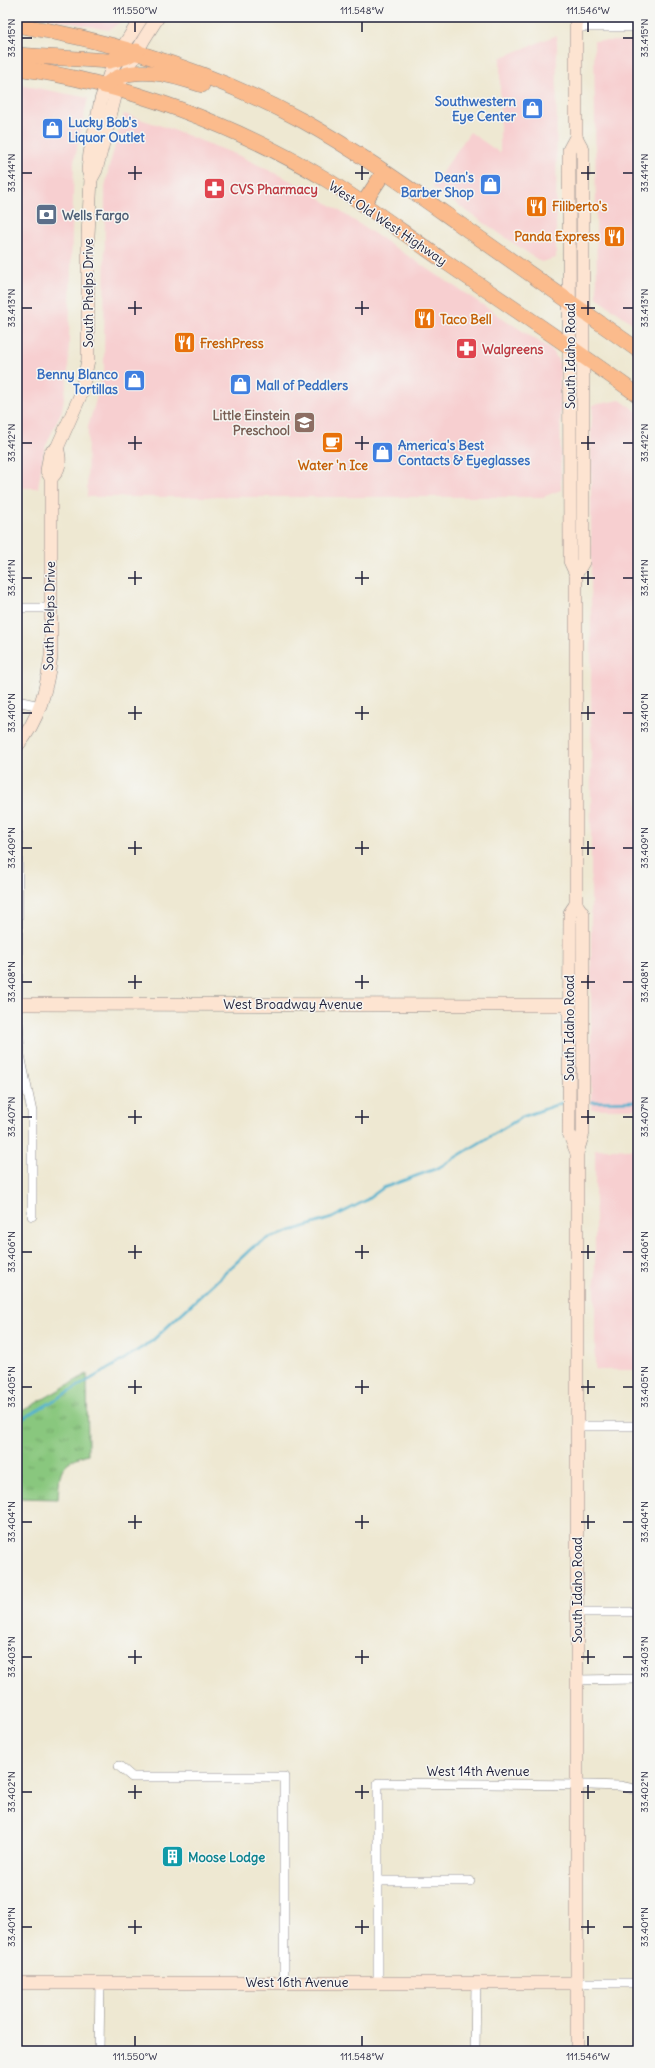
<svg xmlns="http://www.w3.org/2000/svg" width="655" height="2068" font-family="Delius,sans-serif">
  <defs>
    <pattern id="grass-tufts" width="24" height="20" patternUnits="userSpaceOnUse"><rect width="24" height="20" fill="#89c77e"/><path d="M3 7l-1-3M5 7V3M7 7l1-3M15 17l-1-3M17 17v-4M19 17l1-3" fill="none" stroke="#70a168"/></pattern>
  </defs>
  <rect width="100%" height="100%" fill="#f6f6f2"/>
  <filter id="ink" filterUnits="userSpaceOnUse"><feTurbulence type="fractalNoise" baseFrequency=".025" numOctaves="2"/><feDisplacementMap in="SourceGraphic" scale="8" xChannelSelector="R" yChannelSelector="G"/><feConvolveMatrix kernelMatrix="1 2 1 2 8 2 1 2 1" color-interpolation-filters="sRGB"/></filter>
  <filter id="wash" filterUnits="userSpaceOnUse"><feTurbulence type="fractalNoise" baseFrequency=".012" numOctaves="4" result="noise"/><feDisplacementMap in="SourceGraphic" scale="16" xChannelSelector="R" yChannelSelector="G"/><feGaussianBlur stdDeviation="0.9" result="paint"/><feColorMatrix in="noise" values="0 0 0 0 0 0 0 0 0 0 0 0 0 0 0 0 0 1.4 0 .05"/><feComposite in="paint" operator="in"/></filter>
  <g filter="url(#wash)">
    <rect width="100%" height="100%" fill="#eee8d2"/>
    <!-- built -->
    <g fill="#f7cfd0">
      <path d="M42,17H127L109,30Z"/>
      <path d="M557,35L556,258L541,262L432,187L470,132L500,153V58Z"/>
      <path d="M594,41H638V327L597,298Z"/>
      <path d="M17,84L88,98L74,162L68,375L62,410L44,450L38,488H17Z"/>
      <path d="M124,114L168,128L240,156L303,187L553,351L560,364L561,490L543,497H87L88,427L104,372L105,188L109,167Z"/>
      <path d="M620,400L638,412V1109H591V431L593,405Z"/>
      <rect x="595" y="1149" width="43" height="221"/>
    </g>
    <!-- grass -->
    <path fill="url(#grass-tufts)" stroke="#56745c" d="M87,1374L88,1454C58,1463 60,1470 58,1499L17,1498V1414Z"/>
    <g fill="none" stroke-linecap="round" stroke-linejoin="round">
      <!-- stream -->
      <g stroke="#4fb0ce" stroke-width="2.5">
        <path d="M592,1102L638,1101"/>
        <path d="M17,1422L118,1363L152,1341L254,1246L269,1238L332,1218L365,1201L383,1188L438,1168L522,1117L562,1103"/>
      </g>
    </g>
  </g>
  <g filter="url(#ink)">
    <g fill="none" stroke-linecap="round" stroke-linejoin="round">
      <defs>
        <g id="street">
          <path d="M576,27H638"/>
          <path d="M17,608H50"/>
          <path d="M17,701L40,706"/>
          <path d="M18,835V1021L20,1055L32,1112V1216"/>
          <path d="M577,1426H638"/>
          <path d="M577,1612H638"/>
          <path d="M577,1680L638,1679"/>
          <path d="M119,1766L132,1777H284V1982"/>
          <path d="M379,1881H470"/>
          <path d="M378,1982V1783L590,1785L620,1786L638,1790"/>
          <path d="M577,1983H638"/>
          <path d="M99,2051L100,1982"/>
          <path d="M475,2051L476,1982"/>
        </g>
        <g id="secondary">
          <path d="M576,17V137L569,150L570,561L576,574V904L570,913L569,1133L577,1153"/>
          <path d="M576,137L583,150V562L576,574"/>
          <path d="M91,179L96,170L117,89L144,39L158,17"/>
          <path d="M51,478C60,470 61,460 57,448"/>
          <path d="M17,746C39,721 47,688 51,656V478L47,471L50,453L57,448L81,394L88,360V235L91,179L88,170L90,153L101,100L110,73L123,47L142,17"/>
          <path d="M576,904L583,914V1133L577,1153V2051"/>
          <path d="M17,1004L569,1005"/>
          <path d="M17,1983H577"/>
        </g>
        <g id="primary">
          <path d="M17,25C119,42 212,72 303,121C357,151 407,187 458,223C518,265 578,307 638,350"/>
          <path d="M17,55L109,61L125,57L137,51"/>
          <path d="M17,68C123,82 236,125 327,180C367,205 405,234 444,261C509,305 574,349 638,395"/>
          <path d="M105,86C129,62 173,75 202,85"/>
          <path d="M363,204L384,172"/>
        </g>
      </defs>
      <!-- street casing -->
      <use href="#street" stroke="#888586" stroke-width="10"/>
      <!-- secondary casing -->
      <use href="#secondary" stroke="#888586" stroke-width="14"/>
      <!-- primary casing -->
      <use href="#primary" stroke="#888586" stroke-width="16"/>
      <!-- street -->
      <use href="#street" stroke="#fff" stroke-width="9"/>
      <!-- secondary -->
      <use href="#secondary" stroke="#fde4d1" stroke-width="13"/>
      <!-- primary -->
      <use href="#primary" stroke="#fbbb8c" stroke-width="15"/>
    </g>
  </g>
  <!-- ticks -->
  <path fill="none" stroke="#22223b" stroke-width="1.5" d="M135,22V32M362,22V32M588,22V32M22,38H32M623,38H633M135,166V180M362,166V180M588,166V180M22,173H32M128,173H142M355,173H369M581,173H595M623,173H633M135,301V315M362,301V315M588,301V315M22,308H32M128,308H142M355,308H369M581,308H595M623,308H633M135,436V450M362,436V450M588,436V450M22,443H32M128,443H142M355,443H369M581,443H595M623,443H633M135,571V585M362,571V585M588,571V585M22,578H32M128,578H142M355,578H369M581,578H595M623,578H633M135,706V720M362,706V720M588,706V720M22,713H32M128,713H142M355,713H369M581,713H595M623,713H633M135,841V855M362,841V855M588,841V855M22,848H32M128,848H142M355,848H369M581,848H595M623,848H633M135,975V989M362,975V989M588,975V989M22,982H32M128,982H142M355,982H369M581,982H595M623,982H633M135,1110V1124M362,1110V1124M588,1110V1124M22,1117H32M128,1117H142M355,1117H369M581,1117H595M623,1117H633M135,1245V1259M362,1245V1259M588,1245V1259M22,1252H32M128,1252H142M355,1252H369M581,1252H595M623,1252H633M135,1380V1394M362,1380V1394M588,1380V1394M22,1387H32M128,1387H142M355,1387H369M581,1387H595M623,1387H633M135,1515V1529M362,1515V1529M588,1515V1529M22,1522H32M128,1522H142M355,1522H369M581,1522H595M623,1522H633M135,1650V1664M362,1650V1664M588,1650V1664M22,1657H32M128,1657H142M355,1657H369M581,1657H595M623,1657H633M135,1785V1799M362,1785V1799M588,1785V1799M22,1792H32M128,1792H142M355,1792H369M581,1792H595M623,1792H633M135,1920V1934M362,1920V1934M588,1920V1934M22,1927H32M128,1927H142M355,1927H369M581,1927H595M623,1927H633M135,2036V2046M362,2036V2046M588,2036V2046"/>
  <!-- icons -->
  <defs>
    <symbol id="shop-square" viewBox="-11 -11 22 22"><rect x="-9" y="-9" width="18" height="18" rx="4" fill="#3f7fe0" stroke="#f6f6f2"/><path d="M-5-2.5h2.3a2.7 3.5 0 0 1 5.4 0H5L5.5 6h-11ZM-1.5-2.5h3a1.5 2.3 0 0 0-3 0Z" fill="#fff"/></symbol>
    <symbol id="pharmacy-square" viewBox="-11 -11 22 22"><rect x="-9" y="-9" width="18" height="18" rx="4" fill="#e0444e" stroke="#f6f6f2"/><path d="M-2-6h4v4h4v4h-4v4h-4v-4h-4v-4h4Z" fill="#fff"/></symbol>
    <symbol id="restaurant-square" viewBox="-11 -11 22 22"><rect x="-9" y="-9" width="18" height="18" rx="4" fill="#e8710a" stroke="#f6f6f2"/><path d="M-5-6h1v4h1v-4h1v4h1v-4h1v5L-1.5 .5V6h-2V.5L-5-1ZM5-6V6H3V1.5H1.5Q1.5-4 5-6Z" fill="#fff"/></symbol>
    <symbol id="bank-square" viewBox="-11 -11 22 22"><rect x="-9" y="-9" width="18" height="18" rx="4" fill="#5c6f8a" stroke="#f6f6f2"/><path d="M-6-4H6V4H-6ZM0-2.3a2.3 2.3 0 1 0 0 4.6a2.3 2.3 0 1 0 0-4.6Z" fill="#fff"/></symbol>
    <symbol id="school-square" viewBox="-11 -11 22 22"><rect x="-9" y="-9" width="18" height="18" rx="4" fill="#8d6e63" stroke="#f6f6f2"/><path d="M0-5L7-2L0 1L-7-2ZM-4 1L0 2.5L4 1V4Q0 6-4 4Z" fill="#fff"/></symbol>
    <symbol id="cafe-square" viewBox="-11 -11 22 22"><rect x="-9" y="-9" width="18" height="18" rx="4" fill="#e8710a" stroke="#f6f6f2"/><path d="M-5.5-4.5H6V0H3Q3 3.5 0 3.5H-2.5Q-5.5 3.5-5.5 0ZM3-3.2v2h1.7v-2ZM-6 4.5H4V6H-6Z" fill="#fff"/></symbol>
    <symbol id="building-square" viewBox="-11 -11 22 22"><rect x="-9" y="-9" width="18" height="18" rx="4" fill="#0f9aa8" stroke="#f6f6f2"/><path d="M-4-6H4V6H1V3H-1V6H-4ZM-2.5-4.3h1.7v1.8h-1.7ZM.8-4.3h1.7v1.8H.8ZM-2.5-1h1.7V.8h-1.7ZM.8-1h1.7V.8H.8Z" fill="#fff"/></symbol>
  </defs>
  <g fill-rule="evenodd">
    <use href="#shop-square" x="520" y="96" width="25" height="25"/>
    <use href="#shop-square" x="40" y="116" width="25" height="25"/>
    <use href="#shop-square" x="478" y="172" width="25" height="25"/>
    <use href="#pharmacy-square" x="202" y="176" width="25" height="25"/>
    <use href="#restaurant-square" x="524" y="194" width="25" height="25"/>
    <use href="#bank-square" x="34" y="202" width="25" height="25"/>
    <use href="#restaurant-square" x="602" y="224" width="25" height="25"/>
    <use href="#restaurant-square" x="412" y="306" width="25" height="25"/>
    <use href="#restaurant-square" x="172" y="330" width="25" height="25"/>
    <use href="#pharmacy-square" x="454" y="336" width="25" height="25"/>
    <use href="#shop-square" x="122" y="368" width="25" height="25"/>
    <use href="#shop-square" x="228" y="372" width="25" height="25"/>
    <use href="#school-square" x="292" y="410" width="25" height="25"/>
    <use href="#cafe-square" x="320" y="430" width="25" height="25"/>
    <use href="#shop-square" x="370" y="440" width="25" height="25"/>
    <use href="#building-square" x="160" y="1844" width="25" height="25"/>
  </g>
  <g text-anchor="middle" stroke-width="3" stroke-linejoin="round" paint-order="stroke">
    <!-- shop labels -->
    <g font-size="13" font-weight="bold" fill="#366cbe" stroke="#f6f6f2" text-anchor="end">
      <text x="516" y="106">Southwestern<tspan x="516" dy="15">Eye Center</tspan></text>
      <text x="68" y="127" text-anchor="start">Lucky Bob's<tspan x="68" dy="15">Liquor Outlet</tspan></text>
      <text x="474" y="182">Dean's<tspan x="474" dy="15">Barber Shop</tspan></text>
      <text x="118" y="379">Benny Blanco<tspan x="118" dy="15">Tortillas</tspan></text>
      <text x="256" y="390" text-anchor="start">Mall of Peddlers</text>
      <text x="398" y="450" text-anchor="start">America's Best<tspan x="398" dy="15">Contacts &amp; Eyeglasses</tspan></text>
    </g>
    <!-- health labels -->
    <g font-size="13" font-weight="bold" fill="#be3a42" stroke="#f6f6f2" text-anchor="start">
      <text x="230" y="194">CVS Pharmacy</text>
      <text x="482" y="354">Walgreens</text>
    </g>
    <!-- food labels -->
    <g font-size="13" font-weight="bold" fill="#c56008" stroke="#f6f6f2" text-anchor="start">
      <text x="552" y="211">Filiberto's</text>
      <text x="600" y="241" text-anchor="end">Panda Express</text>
      <text x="440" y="324">Taco Bell</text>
      <text x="200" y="348">FreshPress</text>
      <text x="333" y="470" text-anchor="middle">Water 'n Ice</text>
    </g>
    <!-- service labels -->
    <g font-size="13" font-weight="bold" fill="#4e5e75" stroke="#f6f6f2" text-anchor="start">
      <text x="62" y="220">Wells Fargo</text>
    </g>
    <!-- street labels -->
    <g font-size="13" fill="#22223b" stroke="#f6f6f2">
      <text transform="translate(388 223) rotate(34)" y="5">West Old West Highway</text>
      <text transform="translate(88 293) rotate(-90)" y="5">South Phelps Drive</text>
      <text transform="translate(570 356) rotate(-90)" y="5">South Idaho Road</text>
      <text transform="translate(49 616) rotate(-89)" y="5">South Phelps Drive</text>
      <text x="293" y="1009">West Broadway Avenue</text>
      <text transform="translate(569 1028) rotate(-90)" y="5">South Idaho Road</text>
      <text transform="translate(577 1590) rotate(-90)" y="5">South Idaho Road</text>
      <text x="478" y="1776">West 14th Avenue</text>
      <text x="297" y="1987">West 16th Avenue</text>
    </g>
    <!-- education labels -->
    <g font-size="13" font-weight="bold" fill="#785e54" stroke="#f6f6f2" text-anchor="end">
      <text x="290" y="420">Little Einstein<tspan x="290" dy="15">Preschool</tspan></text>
    </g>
    <!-- culture labels -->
    <g font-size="13" font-weight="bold" fill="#0d838f" stroke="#f6f6f2" text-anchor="start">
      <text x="188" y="1862">Moose Lodge</text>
    </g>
  </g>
  <!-- margin -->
  <rect width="655" height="2068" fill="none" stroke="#f6f6f2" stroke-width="44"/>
  <rect x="22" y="22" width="611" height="2024" fill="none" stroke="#22223b" stroke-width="1.5"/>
  <g font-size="10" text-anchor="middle" fill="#22223b">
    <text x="135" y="14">111.550°W</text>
    <text x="362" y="14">111.548°W</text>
    <text x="588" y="14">111.546°W</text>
    <text transform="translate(11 38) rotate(-90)" y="4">33.415°N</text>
    <text transform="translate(644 38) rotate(-90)" y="4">33.415°N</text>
    <text transform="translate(11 173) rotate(-90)" y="4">33.414°N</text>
    <text transform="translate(644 173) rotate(-90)" y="4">33.414°N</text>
    <text transform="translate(11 308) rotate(-90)" y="4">33.413°N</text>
    <text transform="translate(644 308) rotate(-90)" y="4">33.413°N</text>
    <text transform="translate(11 443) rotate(-90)" y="4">33.412°N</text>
    <text transform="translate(644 443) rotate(-90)" y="4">33.412°N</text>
    <text transform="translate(11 578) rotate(-90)" y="4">33.411°N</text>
    <text transform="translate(644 578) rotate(-90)" y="4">33.411°N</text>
    <text transform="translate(11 713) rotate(-90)" y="4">33.410°N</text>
    <text transform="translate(644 713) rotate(-90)" y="4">33.410°N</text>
    <text transform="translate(11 848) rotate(-90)" y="4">33.409°N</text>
    <text transform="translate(644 848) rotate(-90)" y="4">33.409°N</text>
    <text transform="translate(11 982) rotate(-90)" y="4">33.408°N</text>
    <text transform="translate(644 982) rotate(-90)" y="4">33.408°N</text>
    <text transform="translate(11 1117) rotate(-90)" y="4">33.407°N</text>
    <text transform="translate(644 1117) rotate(-90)" y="4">33.407°N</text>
    <text transform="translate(11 1252) rotate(-90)" y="4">33.406°N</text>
    <text transform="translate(644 1252) rotate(-90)" y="4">33.406°N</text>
    <text transform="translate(11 1387) rotate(-90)" y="4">33.405°N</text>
    <text transform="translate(644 1387) rotate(-90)" y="4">33.405°N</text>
    <text transform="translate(11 1522) rotate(-90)" y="4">33.404°N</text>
    <text transform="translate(644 1522) rotate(-90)" y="4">33.404°N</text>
    <text transform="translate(11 1657) rotate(-90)" y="4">33.403°N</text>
    <text transform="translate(644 1657) rotate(-90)" y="4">33.403°N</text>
    <text transform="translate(11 1792) rotate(-90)" y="4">33.402°N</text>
    <text transform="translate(644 1792) rotate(-90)" y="4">33.402°N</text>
    <text transform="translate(11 1927) rotate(-90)" y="4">33.401°N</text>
    <text transform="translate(644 1927) rotate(-90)" y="4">33.401°N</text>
    <text x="135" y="2060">111.550°W</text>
    <text x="362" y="2060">111.548°W</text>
    <text x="588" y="2060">111.546°W</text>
  </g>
</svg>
